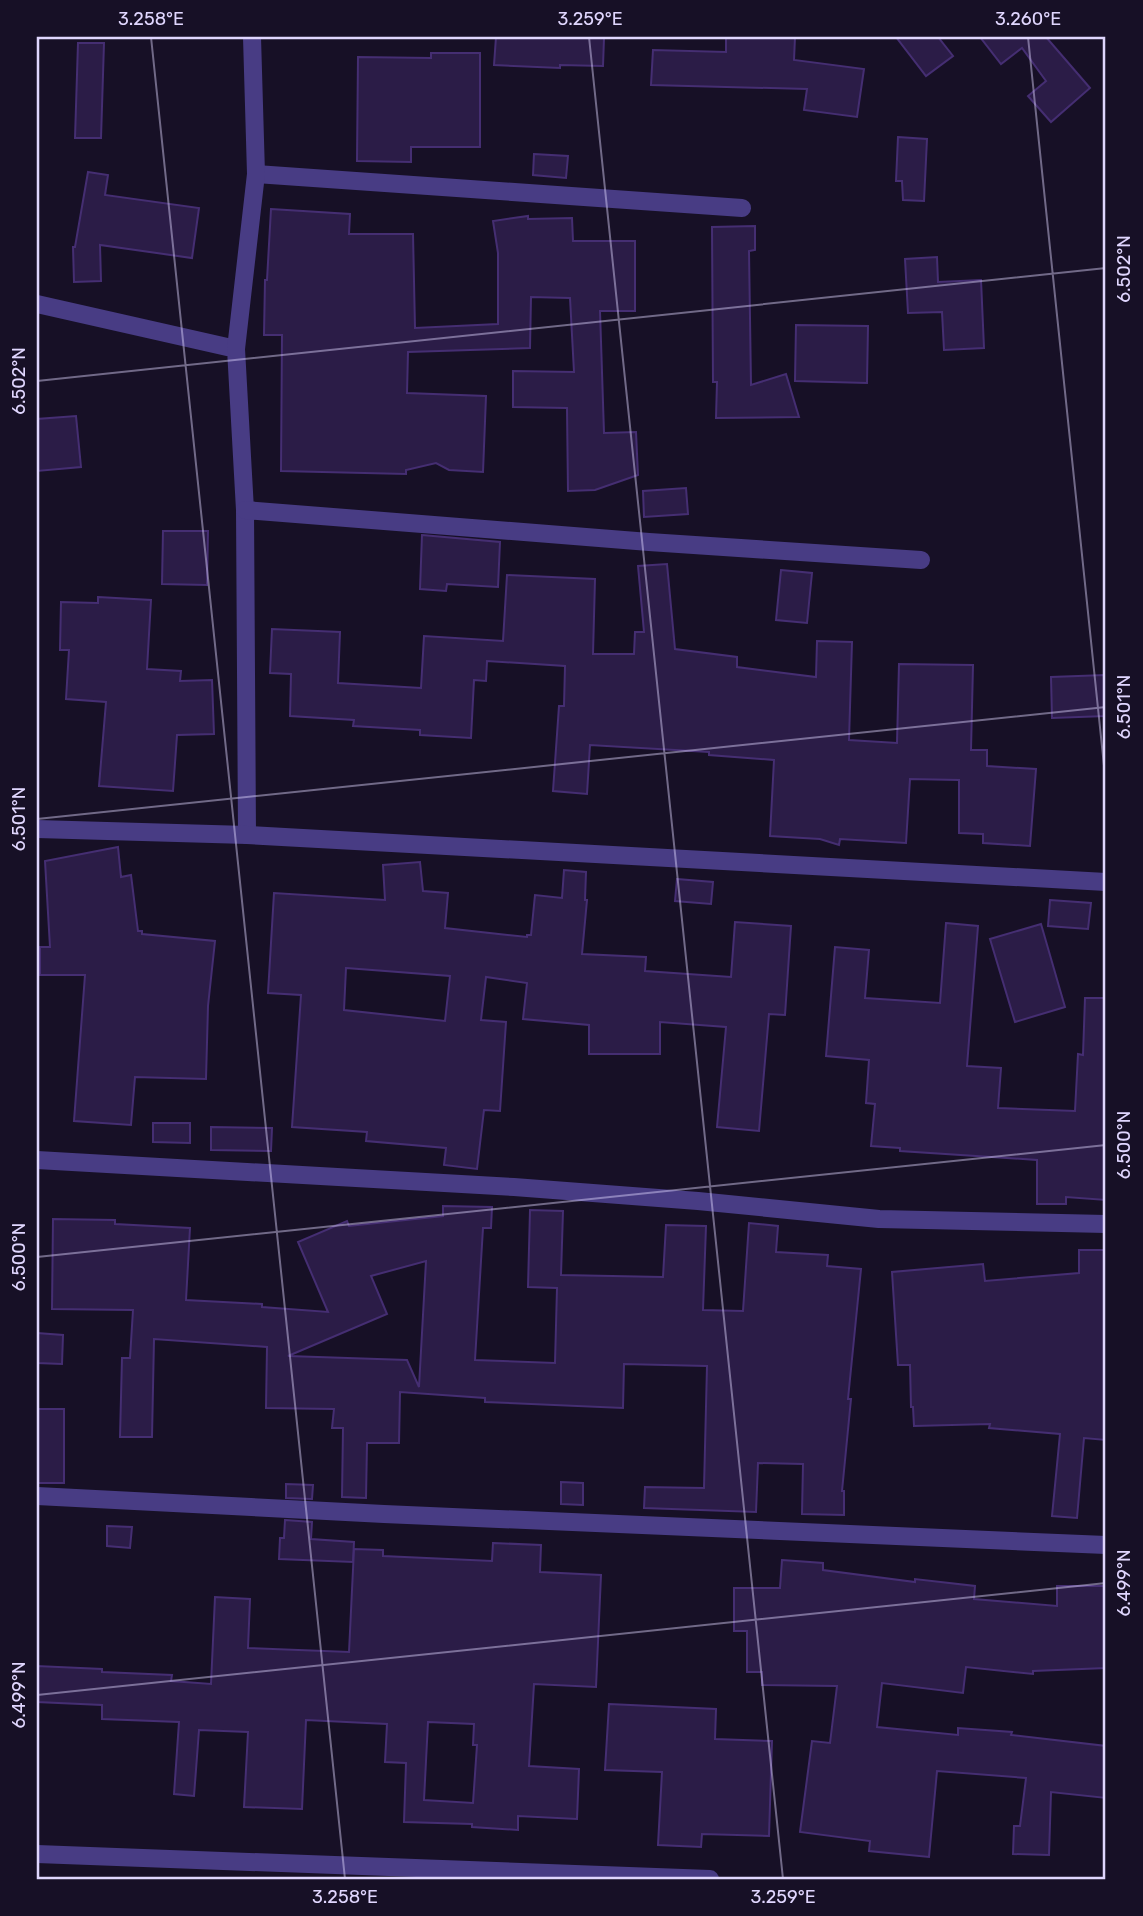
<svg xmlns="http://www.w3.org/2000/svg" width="1143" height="1916" font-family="Rubik,sans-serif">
  <rect width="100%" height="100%" fill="#171026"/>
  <!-- building -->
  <g fill="#2b1c47" stroke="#452e72" stroke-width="2" fill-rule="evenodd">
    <path d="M496,37L604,38L603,66L560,65V68L494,65Z"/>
    <path d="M726,37H795L794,60L864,69L857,117L804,110L807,89L651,85L653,50L726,52Z"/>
    <path d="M896,37H938L953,56L926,76Z"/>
    <path d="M980,37H1046L1090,88L1051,122L1028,96L1046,81L1022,48L1001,64Z"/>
    <path d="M78,43H104L101,138H75Z"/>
    <path d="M431,53H480V147H411V162L357,161L358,57L431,58Z"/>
    <path d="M898,137L927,139L924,201L903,200L902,181H896Z"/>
    <path d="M534,154L568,156L566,178L533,175Z"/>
    <path d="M88,172L108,175L105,195L199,208L192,258L100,245L101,281L74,282L73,247H75Z"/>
    <path d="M271,209L350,214L349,234H413L415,328L498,324V253L493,221L528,216V219L572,218L573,241H635V311H600L604,433L636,432L638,475L595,490L568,491L567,408L513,407V371L574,372L570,298L531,297L530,348L408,352L407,393L486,396L483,472L449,470L436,463L406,470V474L281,471L282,335H264L265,280H267Z"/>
    <path d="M755,226V250L749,251L751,385L786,374L799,417L716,418L717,382H713L712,227Z"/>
    <path d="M937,257L938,282L981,280L984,348L944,350L942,312L908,313L905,259Z"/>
    <path d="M796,325L868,326L867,383L795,381Z"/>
    <path d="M76,416L81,467L37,471V419Z"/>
    <path d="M686,488L688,514L644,517L643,491Z"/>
    <path d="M163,531H208L207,585L162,584Z"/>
    <path d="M422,535L500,542L498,587L447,584L446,591L420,589Z"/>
    <path d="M667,564L675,649L737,657V667L816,677L817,641L852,642L849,740L897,743L899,664L973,665L971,750H987V766L1036,769L1030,846L983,843V834L959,833V780L910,779L906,843L840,839L839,845L820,839L770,836L774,760L709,755V752L590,745L587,794L553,791L559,706H564L565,666L487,661L486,681L474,680L471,738L420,735V730L353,726L354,720L290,716L291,674L270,673L272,629L340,632L338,683L421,688L424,636L503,641L507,575L595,579L593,654H634L635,632H644L638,566Z"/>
    <path d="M781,570L812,573L807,623L776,620Z"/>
    <path d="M98,597L151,600L147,669L181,671L180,681L212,680L214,734L177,735L173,791L99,786L106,702L66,699L69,650H60L61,602L98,603Z"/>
    <path d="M1105,675L1106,716L1052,718L1051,677Z"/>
    <path d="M118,847L121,877L131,875L138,931H142V934L215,941L208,1006L206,1079L135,1077L131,1125L74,1121L85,975H40V947H50L45,861Z"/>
    <path d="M420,862L423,891L448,893L445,928L527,937V935H531L535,895L562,898L564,870L586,872L585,900H587L582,954L646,957L645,971L731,977L735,922L791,926L785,1015L769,1014L759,1131L717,1127L726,1027L660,1022V1054H589V1025L523,1019L527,983L486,977L481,1020L506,1022L500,1111L484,1110L477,1169L444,1165L446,1148L366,1141L367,1132L292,1127L301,995L268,993L274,893L385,900L383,865ZM346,968L450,976L445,1021L344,1010Z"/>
    <path d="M677,879L713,882L711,904L675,901Z"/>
    <path d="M1050,900L1091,903L1088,929L1048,926Z"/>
    <path d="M946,923L978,926L967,1066L1001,1068L998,1108L1075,1111L1078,1054L1083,1055L1085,998H1106V1200L1066,1197V1204H1037V1160L900,1151V1148L871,1146L875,1104L866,1103L869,1060L826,1056L835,947L869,950L865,998L940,1003Z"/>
    <path d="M1041,924L1065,1007L1015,1022L990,939Z"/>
    <path d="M153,1123H190V1143L153,1142Z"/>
    <path d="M211,1127L272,1128L271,1151L211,1150Z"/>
    <path d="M443,1206L492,1207L491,1228H483L475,1360L555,1363L557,1288L528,1287L530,1210L563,1211L561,1275L663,1277L666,1225L706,1226L703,1310L743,1311L749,1223L778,1226L776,1252L828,1255L827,1266L861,1269L848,1399H851L842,1491H844V1515L802,1514L803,1464L758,1463L756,1512L644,1508L645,1487L704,1488L707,1366L624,1364L623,1408L485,1402V1398L400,1392L399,1443H367L366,1498L342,1497L343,1428H332L334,1409L266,1408L267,1347L154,1339L152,1437H120L122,1358H130L133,1310L52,1309L53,1219L115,1220V1224L190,1228L186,1300L262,1304V1307L328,1312L298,1242L347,1221L349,1226L443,1216ZM426,1261L419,1387L407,1360L288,1356L387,1314L371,1276Z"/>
    <path d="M1079,1250H1106V1440L1084,1438L1077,1518L1052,1516L1060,1434L989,1428L990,1424L914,1426L913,1407H911L910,1365H898L892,1272L983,1264L985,1281L1079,1273Z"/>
    <path d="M37,1333L63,1335L62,1364L37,1363Z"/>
    <rect x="37" y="1409" width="27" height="74"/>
    <path d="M561,1482L583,1483V1505L561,1504Z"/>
    <path d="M286,1484L313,1485L312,1499L286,1498Z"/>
    <path d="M285,1520L312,1522L311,1539L354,1542L353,1562L279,1559L280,1538H284Z"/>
    <path d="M107,1526L132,1527L130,1548L107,1546Z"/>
    <path d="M493,1543L541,1545L540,1572L601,1575L596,1687L534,1684L529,1766L579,1769L577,1819L518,1816V1830L472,1827V1824L404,1822L406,1763L385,1762L387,1724L306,1720L302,1809L244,1807L248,1732L199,1730L194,1796L174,1794L179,1722L102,1719V1705L37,1702V1666L102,1669V1672L172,1675L171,1681L211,1684L215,1597L250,1599L248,1648L349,1652L354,1549L383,1550V1556L492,1561ZM428,1722L474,1724L473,1745H477L473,1803L424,1800Z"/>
    <path d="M782,1560L823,1563V1570L915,1582V1579L975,1586L974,1599L1057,1606V1586H1106V1668L1033,1671V1674L966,1667L963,1693L882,1683L877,1727L958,1735V1728L1012,1732L1011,1735L1106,1746V1798L1051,1792L1049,1855L1013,1854L1014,1826H1020L1026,1778L937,1771L929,1857L869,1851L870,1841L800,1832L812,1741L830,1743L837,1686L762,1685V1672H747V1631H734V1588H780Z"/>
    <path d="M609,1704L716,1709L715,1739L772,1741L769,1836L702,1834L701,1847L658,1845L662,1772L605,1770Z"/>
  </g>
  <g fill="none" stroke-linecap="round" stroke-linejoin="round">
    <!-- street -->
    <g stroke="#483c84" stroke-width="18">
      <path d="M256,174L742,208"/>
      <path d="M37,304L236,349L245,510L247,835"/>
      <path d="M236,349L256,174L252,37"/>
      <path d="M245,510L649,542L921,560"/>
      <path d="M37,829L247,835L1106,882"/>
      <path d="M37,1160L514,1187L698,1201L879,1219L1106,1224"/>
      <path d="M37,1496L384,1514L1106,1545"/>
      <path d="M37,1854L710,1879"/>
    </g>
  </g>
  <!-- ticks -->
  <path fill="none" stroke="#e0d6fe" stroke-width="2" stroke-opacity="0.45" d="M151,37L345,1879M589,37L783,1879M1028,37L1106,785M37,381L1106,268M37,819L1106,707M37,1257L1106,1145M37,1695L1106,1583"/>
  <!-- border -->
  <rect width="1143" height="1916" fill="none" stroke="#171026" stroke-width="77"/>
  <rect x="38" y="38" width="1066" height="1840" fill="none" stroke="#e0d6fe" stroke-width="2.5"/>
  <g font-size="18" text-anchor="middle" fill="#e0d6fe">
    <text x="151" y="25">3.258°E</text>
    <text x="590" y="25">3.259°E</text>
    <text x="1028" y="25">3.260°E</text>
    <text transform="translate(1124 269) rotate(-90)" y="6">6.502°N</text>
    <text transform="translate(19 381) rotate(-90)" y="6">6.502°N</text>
    <text transform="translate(1124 707) rotate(-90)" y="6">6.501°N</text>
    <text transform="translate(19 819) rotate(-90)" y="6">6.501°N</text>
    <text transform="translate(1124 1145) rotate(-90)" y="6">6.500°N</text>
    <text transform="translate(19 1257) rotate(-90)" y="6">6.500°N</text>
    <text transform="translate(1124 1583) rotate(-90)" y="6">6.499°N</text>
    <text transform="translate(19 1695) rotate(-90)" y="6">6.499°N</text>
    <text x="345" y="1903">3.258°E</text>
    <text x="783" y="1903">3.259°E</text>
  </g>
</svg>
